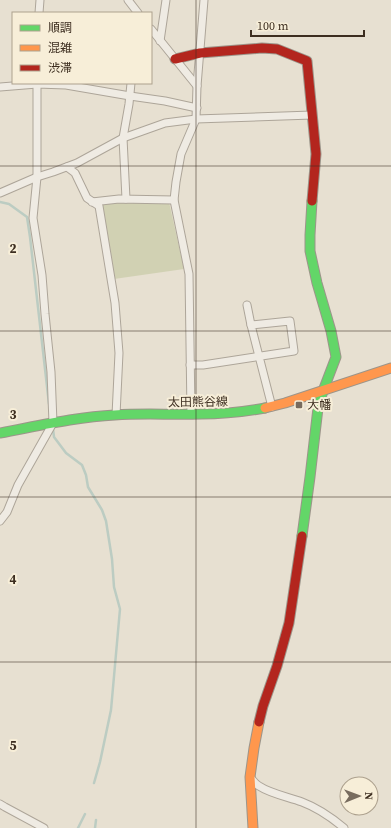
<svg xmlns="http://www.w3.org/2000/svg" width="391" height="828" font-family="'Source Serif 4','Noto Sans JP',serif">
  <rect width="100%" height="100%" fill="#e7e0d1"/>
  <!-- cemetery -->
  <path fill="#d1d1b3" d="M124,202H169L184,269L114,279L101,203Z"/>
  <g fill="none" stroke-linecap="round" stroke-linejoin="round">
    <!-- stream -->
    <g stroke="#bcccc2" stroke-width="2.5">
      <path d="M0,202L9,204L27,217L30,237L49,404"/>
      <path d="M53,429L54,437L66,453L82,465L86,475L88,487L102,510L106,521L112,559L114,587L120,609L111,710L100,762L94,783"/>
      <path d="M78,828L85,814"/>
      <path d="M95,828L96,820"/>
    </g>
    <defs>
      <g id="street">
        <path d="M128,0L138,13"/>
        <path d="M39,13L40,0"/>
        <path d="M151,29L197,86"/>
        <path d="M160,41L166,0"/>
        <path d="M0,87L37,84L66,85L130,96L165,101L197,108"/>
        <path d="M67,167L75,173L87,198L99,206L115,303L119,353L116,415"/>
        <path d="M0,193L37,177L53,172L77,163L123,138L165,123L196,119L312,115"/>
        <path d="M126,199L123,138L129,104L131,83"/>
        <path d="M92,202L119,199L174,200"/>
        <path d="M247,305L251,325"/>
        <path d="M190,365H203L294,351L290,321L251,325L272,407"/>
        <path d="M191,414L189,274L174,200L176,182L181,154L196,119L197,86L204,0"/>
        <path d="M0,521L7,512L18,485L53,423L51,372L45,314L42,275L33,218L37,177V83"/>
        <path d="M250,777C253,780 255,784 259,786C271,794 289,797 302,802C318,808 331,817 344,828"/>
        <path d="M0,804L5,807L44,828"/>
      </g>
      <g id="fast">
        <path d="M0,433C38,426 76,417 115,415C143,413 172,415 201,414C222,414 243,412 265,408"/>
        <path d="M302,536L310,477L318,408L323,391L336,357L331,331L317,283L310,251V235L312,201"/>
      </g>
      <g id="slow">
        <path d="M265,408L285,403L391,368"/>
        <path d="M253,828L250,777L254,748L259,722"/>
      </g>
      <g id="jam">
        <path d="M175,59L200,53L262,48L277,49L307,61L316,154L312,201"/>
        <path d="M259,722L263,706L277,666L289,623L302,536"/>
      </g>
    </defs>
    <!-- street casing -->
    <use href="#street" stroke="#ada599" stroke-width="9"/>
    <!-- fast casing -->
    <use href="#fast" stroke="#9c958a" stroke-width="11"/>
    <!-- slow casing -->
    <use href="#slow" stroke="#9c958a" stroke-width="11"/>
    <!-- jam casing -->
    <use href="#jam" stroke="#9c958a" stroke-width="11"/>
    <!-- street -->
    <use href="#street" stroke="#efebe3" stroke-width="7"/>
    <!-- fast -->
    <use href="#fast" stroke="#63d668" stroke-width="9"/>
    <!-- slow -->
    <use href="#slow" stroke="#ff974d" stroke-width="9"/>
    <!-- jam -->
    <use href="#jam" stroke="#b3261e" stroke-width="9"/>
  </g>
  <!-- grid -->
  <path fill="none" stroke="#3d2e20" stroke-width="1" stroke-opacity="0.55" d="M196,0V828M0,166H391M0,331H391M0,497H391M0,662H391"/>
  <!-- markers -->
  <rect fill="#786c5e" stroke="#f7eed8" stroke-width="1.5" x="295" y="401" width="8" height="8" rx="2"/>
  <g text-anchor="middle" stroke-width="4" stroke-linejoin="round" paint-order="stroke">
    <!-- street labels -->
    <g font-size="12" fill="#3d2e20" stroke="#f7eed8">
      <text transform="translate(198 402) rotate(-1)" y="4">太田熊谷線</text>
    </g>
    <!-- poi labels -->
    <g font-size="12" fill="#3d2e20" stroke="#f7eed8" text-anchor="start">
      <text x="307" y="409">大幡</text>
    </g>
  </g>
  <g font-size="13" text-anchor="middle" font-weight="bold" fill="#3d2e20" stroke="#f7eed8" stroke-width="4" stroke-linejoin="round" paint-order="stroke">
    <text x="13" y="253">2</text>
    <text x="13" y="419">3</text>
    <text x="13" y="584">4</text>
    <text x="13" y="750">5</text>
  </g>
  <!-- legend -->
  <rect x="12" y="12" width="140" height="72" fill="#f7eed8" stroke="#ada18e"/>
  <rect x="20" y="25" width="20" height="6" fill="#63d668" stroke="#ada18e"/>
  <text x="48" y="32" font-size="12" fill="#3d2e20">順調</text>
  <rect x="20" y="45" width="20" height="6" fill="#ff974d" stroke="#ada18e"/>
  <text x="48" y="52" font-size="12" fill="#3d2e20">混雑</text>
  <rect x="20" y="65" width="20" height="6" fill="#b3261e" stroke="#ada18e"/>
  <text x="48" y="72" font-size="12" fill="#3d2e20">渋滞</text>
  <!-- north arrow -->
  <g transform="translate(359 796) rotate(89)"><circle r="19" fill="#f7eed8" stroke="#ada18e"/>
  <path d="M0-3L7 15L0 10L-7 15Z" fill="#786c5e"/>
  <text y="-6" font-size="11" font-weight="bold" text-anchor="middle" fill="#3d2e20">N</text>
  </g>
  <!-- scale -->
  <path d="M251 30v6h113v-6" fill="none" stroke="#3d2e20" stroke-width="2"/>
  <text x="257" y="30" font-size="12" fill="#3d2e20" stroke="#f7eed8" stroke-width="3" paint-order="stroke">100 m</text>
</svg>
